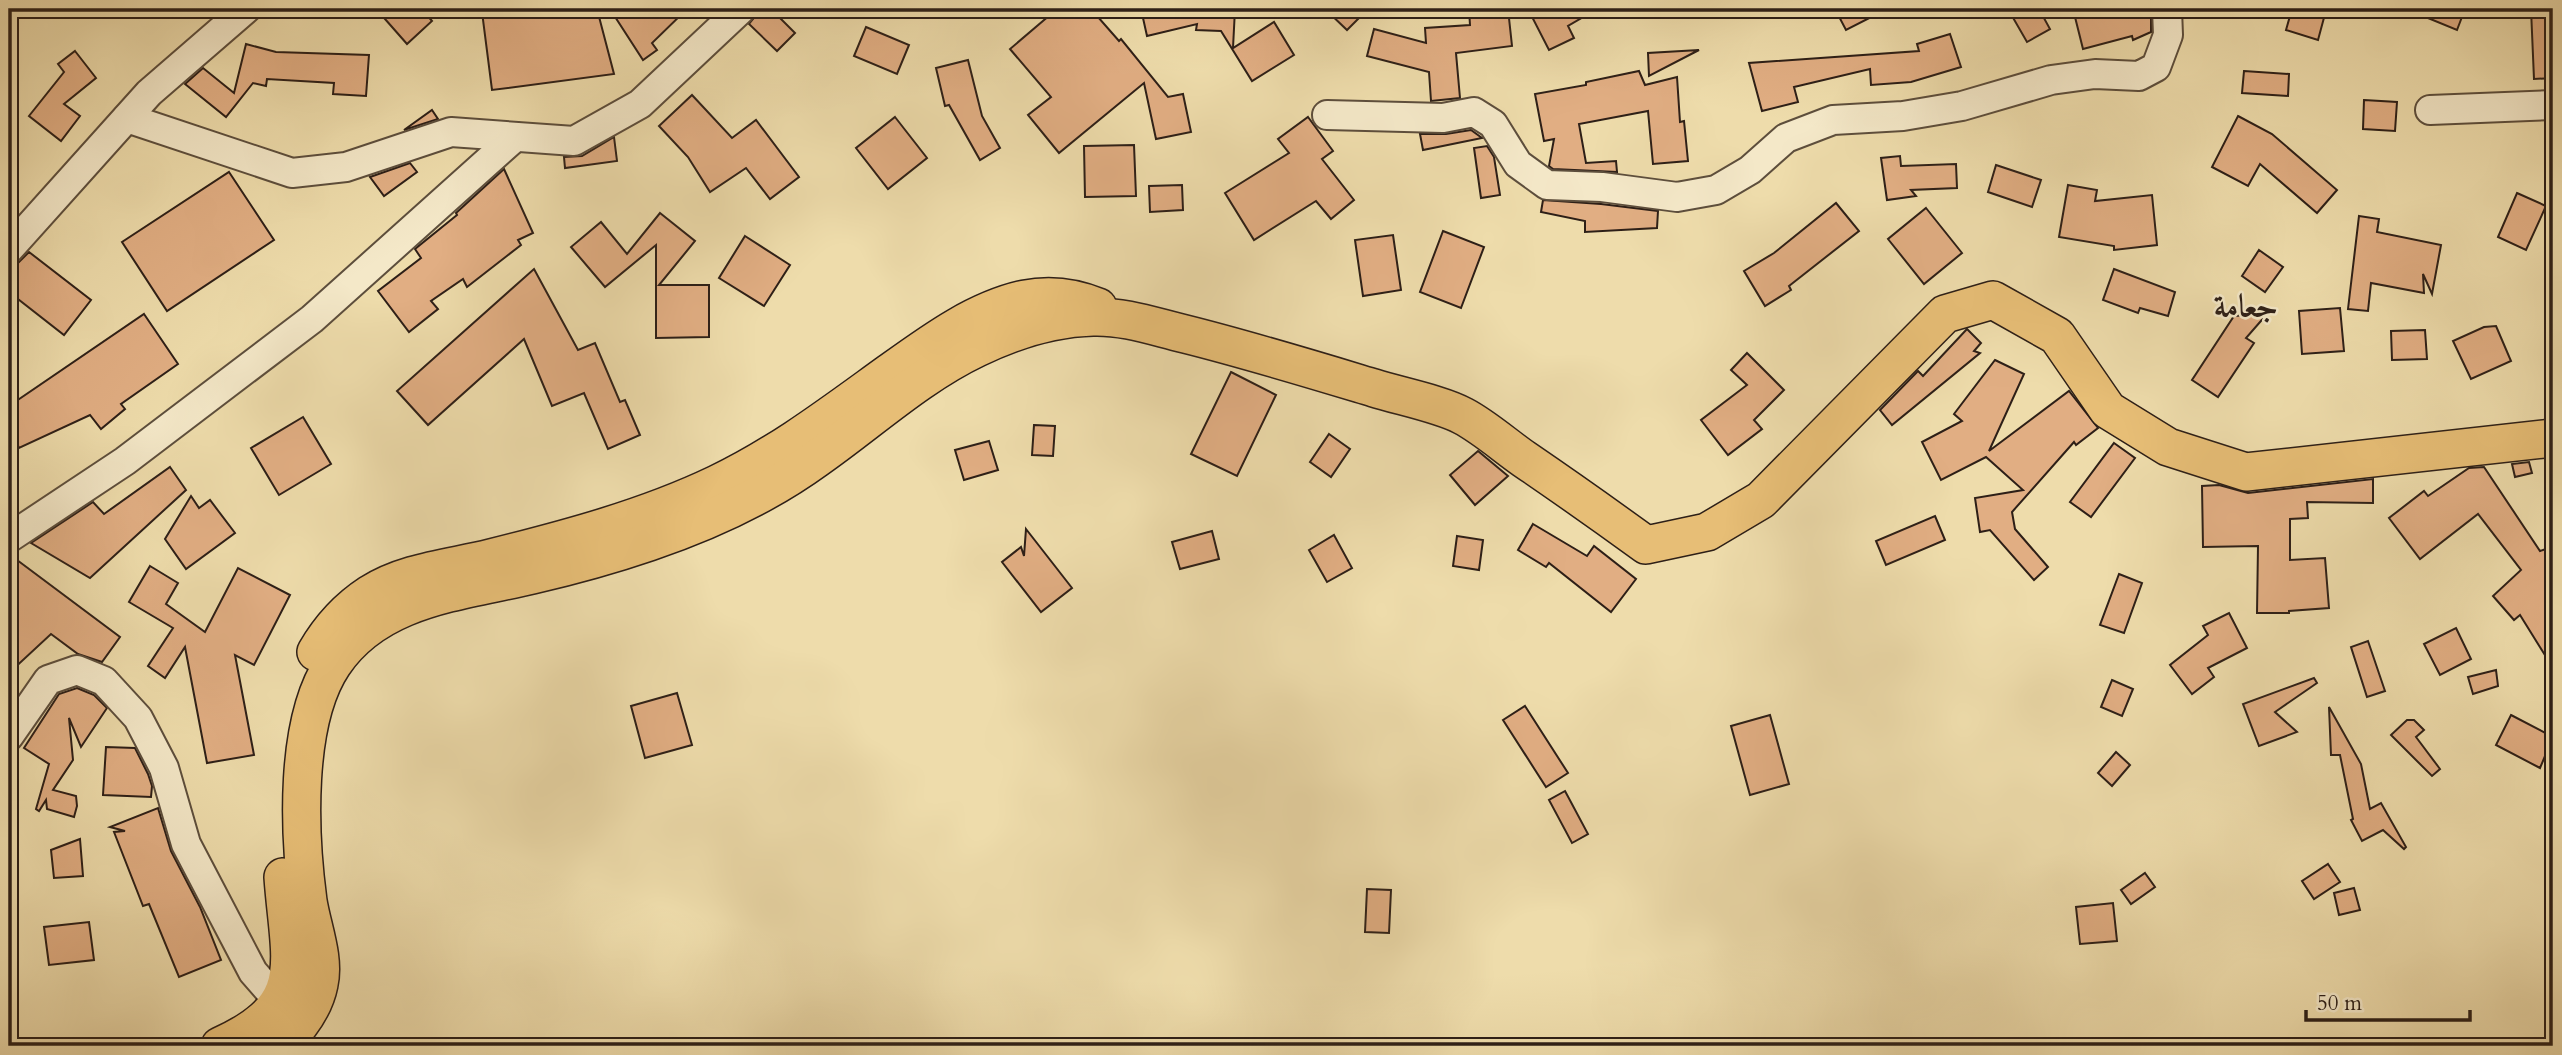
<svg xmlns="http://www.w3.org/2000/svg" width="2562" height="1055" font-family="Cardo,Amiri,serif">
  <rect width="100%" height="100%" fill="#eedcab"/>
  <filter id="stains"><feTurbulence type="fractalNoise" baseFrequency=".00286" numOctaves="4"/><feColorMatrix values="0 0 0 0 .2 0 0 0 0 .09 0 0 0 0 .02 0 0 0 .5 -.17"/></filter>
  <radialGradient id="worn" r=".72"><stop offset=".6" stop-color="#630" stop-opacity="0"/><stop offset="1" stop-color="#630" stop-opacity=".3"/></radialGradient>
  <!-- building -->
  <g fill="#e1ae83" stroke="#2d1f17" stroke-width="2">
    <path d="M396,9H422L432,21L407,44L385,19Z"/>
    <path d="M510,9H597L614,74L492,90L482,12Z"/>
    <path d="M610,9H687L652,43L657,50L643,60Z"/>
    <path d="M757,9H771L795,33L777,51L749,24L757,14Z"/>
    <path d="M1057,9H1091L1119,41L1121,39L1168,97L1183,94L1191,132L1156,139L1144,83L1059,153L1028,115L1051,97L1010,49Z"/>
    <path d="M1141,9H1235L1233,48L1274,22L1294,55L1252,81L1221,31L1196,30L1197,24L1147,36Z"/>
    <path d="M1325,9H1368L1347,30Z"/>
    <path d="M1469,9H1508L1512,46L1456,53L1460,98L1431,101L1429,72L1367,56L1374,29L1426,43L1425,28L1470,25Z"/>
    <path d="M1528,9H1597L1568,26L1574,38L1549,50Z"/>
    <path d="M1835,9H1887L1846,30Z"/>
    <path d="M2008,9H2039L2050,29L2027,42Z"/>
    <path d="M2073,9H2151V32L2133,40L2132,36L2083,49Z"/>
    <path d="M2292,9H2308L2325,14L2318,40L2286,30Z"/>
    <path d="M2406,9H2465L2457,30Z"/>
    <path d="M2531,9H2553V78L2534,79Z"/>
    <path d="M866,27L909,45L897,74L854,56Z"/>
    <path d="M1950,34L1961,67L1911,82L1871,85L1870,69L1794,87L1798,102L1762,111L1749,63L1919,51L1917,44Z"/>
    <path d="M246,44L276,52L369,55L366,96L333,94L334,83L267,79L266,86L253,83L226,117L185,84L203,68L234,93Z"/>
    <path d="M1699,50L1649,76L1648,53Z"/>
    <path d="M75,51L96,78L64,104L80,116L61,141L29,116L64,72L58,64Z"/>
    <path d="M968,60L982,116L1000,148L980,160L949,105L945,106L936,68Z"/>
    <path d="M1639,71L1645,85L1677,77L1680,122L1684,121L1688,161L1653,164L1648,111L1579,124L1586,163L1616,161L1617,172L1553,169L1549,166L1554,139L1544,141L1535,94L1586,85V82Z"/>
    <path d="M2244,71L2289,74L2288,96L2242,93Z"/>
    <path d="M692,95L732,138L756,120L799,177L770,199L746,168L710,192L688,157L659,126Z"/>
    <path d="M2364,100L2397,102L2395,131L2363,129Z"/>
    <path d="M432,110L438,119L404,130Z"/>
    <path d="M2238,116L2272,134L2337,190L2317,213L2260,164L2248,186L2212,167Z"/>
    <path d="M895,117L927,158L888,189L856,148Z"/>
    <path d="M1308,117L1333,151L1322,159L1354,200L1331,219L1316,201L1254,240L1225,193L1289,153L1278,139Z"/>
    <path d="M1471,130L1482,138L1423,150L1420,134H1446Z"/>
    <path d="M614,137L617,161L565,168L564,157L582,156Z"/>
    <path d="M1134,145L1136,196L1085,197L1084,146Z"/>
    <path d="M1487,146L1494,157L1500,195L1481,198L1474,148Z"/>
    <path d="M1900,156L1901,166L1956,164L1957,188L1911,190L1916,196L1887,200L1881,158Z"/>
    <path d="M410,163L417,172L384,196L370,177Z"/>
    <path d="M1996,165L2041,180L2032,207L1988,192Z"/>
    <path d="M504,169L533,233L518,240L521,245L467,287L463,279L431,301L438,309L409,332L378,291L421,258L415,249L457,215L456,213Z"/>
    <path d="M229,172L274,240L167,311L122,242Z"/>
    <path d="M1182,185L1183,210L1150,212L1149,186Z"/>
    <path d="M2068,185L2097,190L2095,201L2152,195L2157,245L2114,250V246L2059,237Z"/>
    <path d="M2517,193L2546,206L2526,250L2498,237Z"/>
    <path d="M1543,200L1601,204L1658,211L1657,228L1585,232V221L1541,212Z"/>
    <path d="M1836,203L1859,231L1789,286L1791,290L1765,306L1744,271L1774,253Z"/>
    <path d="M1926,208L1962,253L1924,284L1888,239Z"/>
    <path d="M660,213L695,241L659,285H709V337L656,338V245L605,287L571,247L601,222L627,254Z"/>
    <path d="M2359,216L2379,219L2377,232L2441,245L2432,294L2423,274L2424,293L2371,283L2368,311L2348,309Z"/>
    <path d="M1443,231L1484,247L1461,308L1420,292Z"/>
    <path d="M1393,235L1401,290L1363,296L1355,240Z"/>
    <path d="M745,236L790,265L764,306L719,278Z"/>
    <path d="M2259,250L2283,267L2265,292L2242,276Z"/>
    <path d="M29,252L91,300L64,335L9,292V272Z"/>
    <path d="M534,269L578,350L595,343L620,402L625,400L640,435L608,449L584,393L552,406L524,339L428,425L397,391Z"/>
    <path d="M2114,269L2175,292L2168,316L2140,308L2138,313L2103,300Z"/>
    <path d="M2340,308L2344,351L2302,354L2299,311Z"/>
    <path d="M144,314L178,364L121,404L125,409L101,429L90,415L19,448L9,426V406Z"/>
    <path d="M2267,314L2246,338L2254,343L2218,397L2192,380L2234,316Z"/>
    <path d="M2496,326L2511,361L2471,379L2453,341L2484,327Z"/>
    <path d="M1967,329L1981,343L1974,351L1980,353L1892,425L1880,410L1918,371L1923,376Z"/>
    <path d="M2425,330L2427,359L2392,360L2391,331Z"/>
    <path d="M1747,353L1784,390L1754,420L1762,429L1728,455L1701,420L1747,385L1731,370Z"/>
    <path d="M1995,360L2024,374L1989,451L2069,391L2098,428L2076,445L2074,442L2012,512L2015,529L2048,567L2034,580L1990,530L1980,532L1975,498L2023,490L1986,457L1941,480L1922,442L1962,421L1954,414Z"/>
    <path d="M1231,372L1276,395L1237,476L1191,454Z"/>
    <path d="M303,417L331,464L279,495L251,448Z"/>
    <path d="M1034,425L1055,426L1053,456L1032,455Z"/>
    <path d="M1329,434L1350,449L1331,477L1310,462Z"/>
    <path d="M989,441L998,470L964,480L955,450Z"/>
    <path d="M2114,443L2135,458L2091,517L2070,502Z"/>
    <path d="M1478,451L1508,476L1475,505L1450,475Z"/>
    <path d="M2529,462L2532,473L2515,477L2512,464Z"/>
    <path d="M170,467L186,490L90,578L31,543L93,502L104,514Z"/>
    <path d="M2484,467L2540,551L2546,549L2553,558V668L2520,615L2514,620L2493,596L2521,570L2478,514L2420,559L2389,518L2424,491L2428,496L2469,468Z"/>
    <path d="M2373,479V503L2307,502L2308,518L2290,519V560L2325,558L2329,608L2289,611V613H2257L2258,546L2203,547L2202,486L2219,485L2248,493Z"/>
    <path d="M191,496L199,508L210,500L235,533L186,569L165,539Z"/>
    <path d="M1935,516L1945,540L1886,565L1876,541Z"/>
    <path d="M1533,524L1587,556L1594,546L1636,579L1611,612L1549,563L1546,567L1518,550Z"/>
    <path d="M1026,529L1072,588L1041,612L1002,562L1021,547L1024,556Z"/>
    <path d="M1212,531L1219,559L1180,569L1172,542Z"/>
    <path d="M1334,535L1352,568L1327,582L1309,550Z"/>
    <path d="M1457,536L1483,540L1479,570L1453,566Z"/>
    <path d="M9,554L120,637L102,662L78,654L51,634L9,673Z"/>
    <path d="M150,566L178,583L166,604L205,632L238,568L290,595L254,665L235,655L254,755L207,763L185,647L165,678L148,666L173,628L129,602Z"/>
    <path d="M2119,574L2142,583L2124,633L2100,625Z"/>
    <path d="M2229,613L2247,648L2208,668L2214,677L2192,694L2170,665L2208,635L2203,626Z"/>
    <path d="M2456,628L2471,659L2440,675L2424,644Z"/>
    <path d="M2368,641L2385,691L2367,697L2351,647Z"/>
    <path d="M2496,670L2498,686L2473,694L2468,677Z"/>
    <path d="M2314,678L2317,683L2275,712L2297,732L2259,746L2243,704Z"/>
    <path d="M2112,680L2133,689L2122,716L2101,707Z"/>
    <path d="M77,688L94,695L107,708L81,747L69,718L73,760L53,790L76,796L77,806L74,817L47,809L46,800L39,811L36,809L49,764L24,748L59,694Z"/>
    <path d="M677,693L692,745L645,758L631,706Z"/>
    <path d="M1525,706L1568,773L1546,787L1503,720Z"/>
    <path d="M2329,707L2361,764L2370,809L2381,803L2406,847L2404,849L2383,830L2362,841L2351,820L2353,819L2340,755H2331Z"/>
    <path d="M1770,715L1789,784L1750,795L1731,726Z"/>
    <path d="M2511,715L2553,737L2540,768L2496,745Z"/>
    <path d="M2407,720H2414L2424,730L2416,737L2440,769L2432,776L2391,735Z"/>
    <path d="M106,747L135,748L148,774L152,786L151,797L103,795Z"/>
    <path d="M2116,752L2130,765L2112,786L2098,773Z"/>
    <path d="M1565,791L1588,834L1572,843L1549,800Z"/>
    <path d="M158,808L171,851L200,907L221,960L179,977L149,904L143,906L114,832L125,831L110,827Z"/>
    <path d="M80,839L83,876L54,878L51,850Z"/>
    <path d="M2328,864L2340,882L2314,899L2302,881Z"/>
    <path d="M2145,873L2155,887L2131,904L2121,890Z"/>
    <path d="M2354,888L2360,910L2339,915L2334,893Z"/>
    <path d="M1367,889L1391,890L1389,933L1365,932Z"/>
    <path d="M2113,903L2117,941L2080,944L2076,907Z"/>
    <path d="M89,922L94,960L49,965L44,927Z"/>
  </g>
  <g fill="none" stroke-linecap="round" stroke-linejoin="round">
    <defs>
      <g id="minor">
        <path d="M2430,110L2553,105"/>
        <path d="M1327,115L1443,118L1474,112L1493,124L1518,164L1547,185L1602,187L1677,197L1716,190L1750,170L1786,138L1833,120L1903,116L1962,106L2051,80L2095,74L2139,76L2156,67L2168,35L2167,9"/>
        <path d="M127,118L292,173L346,167L451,132L574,141L640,104L741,9"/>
        <path d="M9,249L149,93L246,9"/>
        <path d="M9,538L125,461L312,319L515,137"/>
        <path d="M9,736L48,680L77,670L104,681L138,718L164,768L186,844L253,972L280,1003L292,1013"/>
      </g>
      <g id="major">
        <path d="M316,652C330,628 347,609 370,594C406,571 451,568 491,558C567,539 646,518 717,484C778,455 832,414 886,375C928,345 974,310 1025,299C1050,294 1074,297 1098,307"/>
        <path d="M220,1046C311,1005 289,962 283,877"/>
        <path d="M280,1046C298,1029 314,1009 319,984C325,958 312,927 308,901C299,834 294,722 333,664C378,597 461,592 532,575C571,566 611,555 649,542C708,522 765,496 816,459C869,422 918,376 977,348C1012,331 1054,318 1093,317C1125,316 1155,327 1185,334C1249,350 1311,369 1374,388C1399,396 1441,404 1463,416C1484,427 1504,445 1524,459C1565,487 1606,516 1646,545L1707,532L1761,500L1945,314L1993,300L2057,336L2108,410L2168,447L2246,472L2553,438"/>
      </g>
    </defs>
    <!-- minor casing -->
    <use href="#minor" stroke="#5d4e3c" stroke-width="32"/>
    <!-- major casing -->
    <use href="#major" stroke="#2d1f17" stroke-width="40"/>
    <!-- minor -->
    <use href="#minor" stroke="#f4e8c8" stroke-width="28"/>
    <!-- major -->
    <use href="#major" stroke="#e7be76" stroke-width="37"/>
  </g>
  <g text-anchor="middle" stroke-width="5" stroke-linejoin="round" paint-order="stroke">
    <!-- district labels -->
    <g font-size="32" font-weight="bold" fill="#2d1f17" stroke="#f4e8c8">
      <text x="2246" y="317">جعامة</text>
    </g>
  </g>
  <!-- margin -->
  <rect width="2562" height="1055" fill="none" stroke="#eedcab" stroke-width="35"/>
  <rect x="10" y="10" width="2541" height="1034" fill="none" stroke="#2d1f17" stroke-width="3.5"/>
  <rect x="18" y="18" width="2527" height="1020" fill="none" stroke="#2d1f17" stroke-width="2"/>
  <!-- scale -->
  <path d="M2306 1010v10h164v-10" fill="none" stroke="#2d1f17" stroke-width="3.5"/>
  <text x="2317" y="1010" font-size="21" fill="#2d1f17" stroke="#f4e8c8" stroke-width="5" paint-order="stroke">50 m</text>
  <rect width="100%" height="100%" filter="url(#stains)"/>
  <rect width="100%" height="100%" fill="url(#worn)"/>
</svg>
